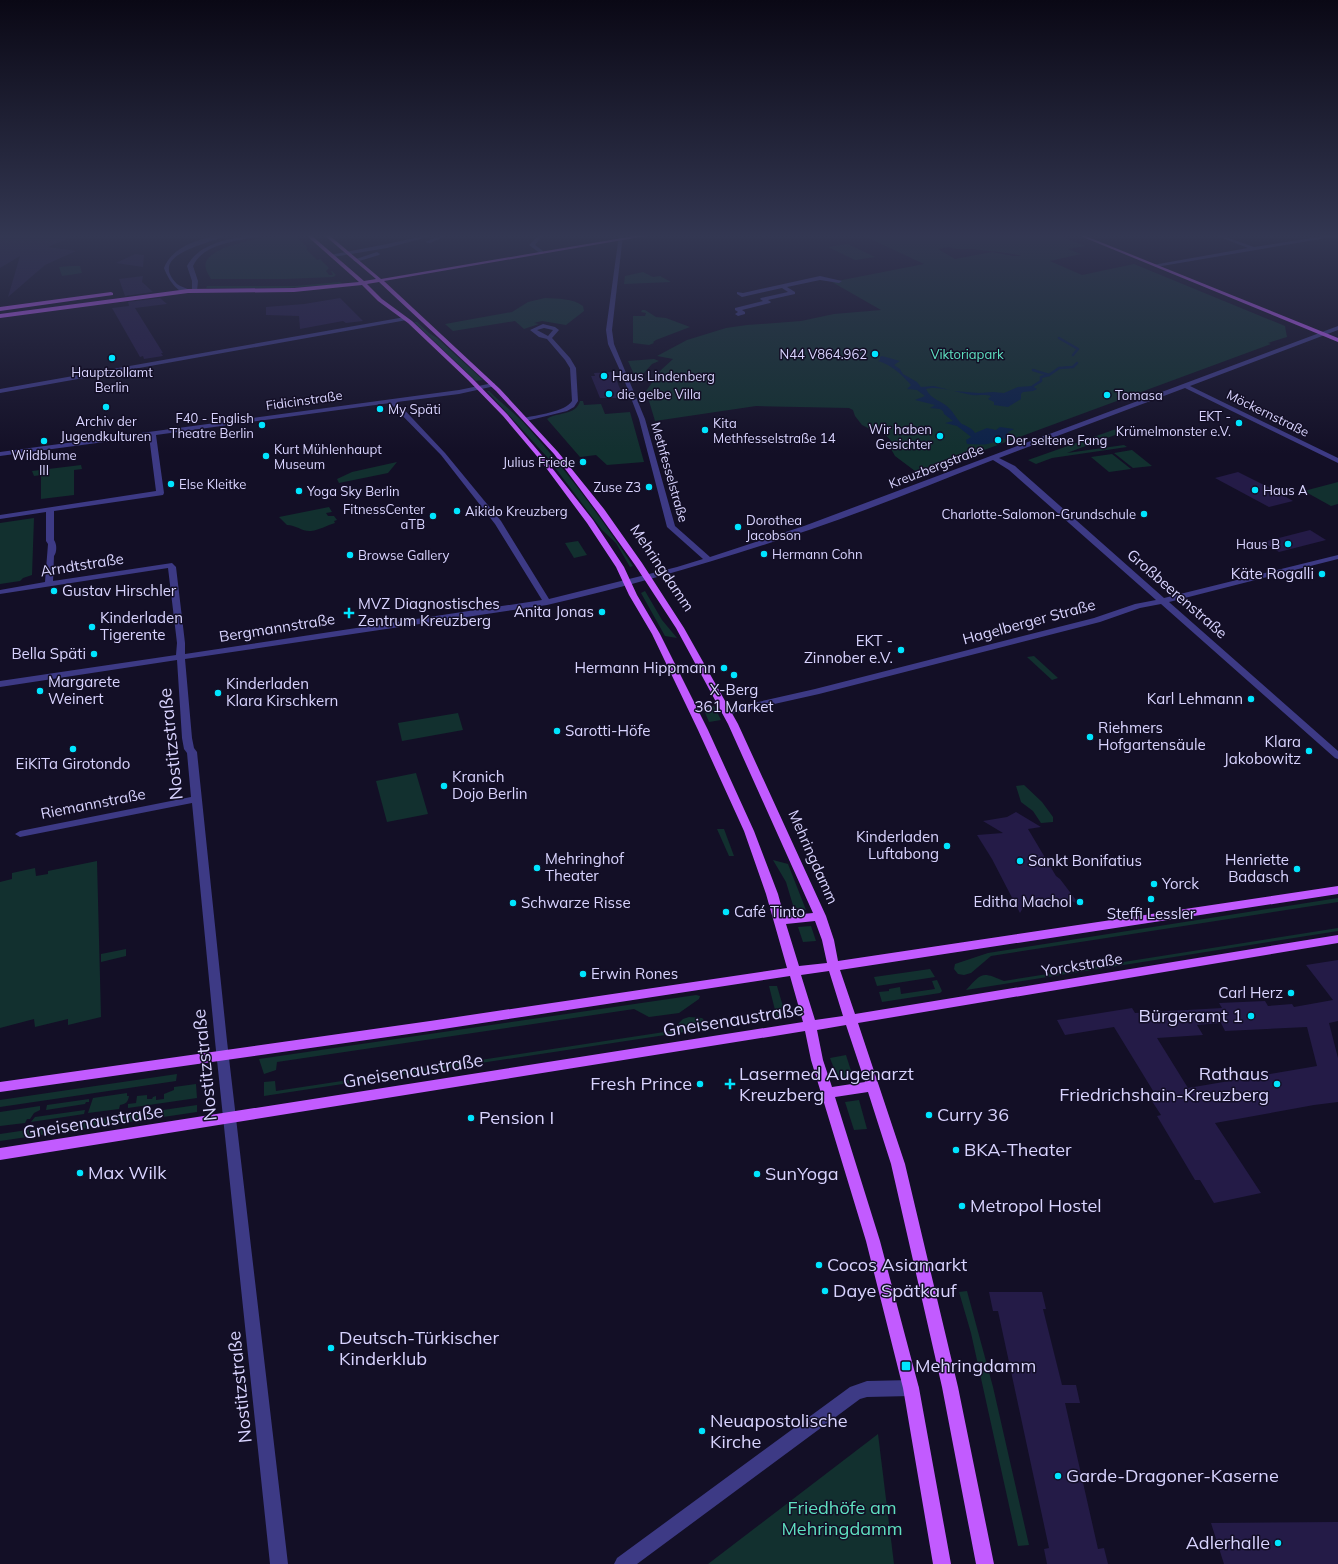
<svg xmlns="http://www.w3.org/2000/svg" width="1338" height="1564" font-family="Mulish,sans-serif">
  <rect width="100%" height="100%" fill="#130f26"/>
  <!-- green -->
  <g fill="#12302f" fill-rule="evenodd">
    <path d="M294,235L308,248L306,249L317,260L320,259L329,268L326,271L329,275H333L331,271H332L336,275L333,277L286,279H211C208,274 204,268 206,262C214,243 275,235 294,235Z"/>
    <path d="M862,235H1058L1085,246L1068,249L1081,254L1050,261L1082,275L1134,264L1285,326L1287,337L1268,343L1271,344L919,474L895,456L891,449L895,445L882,431L870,429L862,425L855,416L853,410L849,408L756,406L655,421L646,391L661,370L673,359L657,356L687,340L726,328L747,325L801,321L834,314L881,310L832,282L924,264ZM949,247C956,250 964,249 971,249C988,251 1005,252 1022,256H1014L992,252L955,259L938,249Z"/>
    <path d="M848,244L875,257L855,260L828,247Z"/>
    <path d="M71,266H80L82,273L62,276L59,267Z"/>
    <path d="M643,272L653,277L660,276L671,282L624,284L625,276Z"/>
    <path d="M340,282L342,284L287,288H206L207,286H295Z"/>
    <path d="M545,298C558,299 573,298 583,306L584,311L566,325L542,321L534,323L539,324L524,329L515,321L453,331L445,324L512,312L528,302Z"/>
    <path d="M642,310H645L656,317L666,318L690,327L656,340L653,342L654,343L649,345L633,343V316H645L646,313L641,312Z"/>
    <path d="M414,322H417L429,333L437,338L483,380L476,381Z"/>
    <path d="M654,359L659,361L652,364L641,376V380L637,381L628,361Z"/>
    <path d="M487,391H489C500,402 512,411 523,422C564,467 600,516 633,566L630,567L616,543L602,530L547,457Z"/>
    <path d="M580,401H583L584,405L601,404L605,414L630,412L644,462L607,465L596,455L580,457L547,419C556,412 576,416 580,401Z"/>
    <path d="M1116,429L1123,432L1067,453L1124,445L1127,447L1052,458L1036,464L1028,460Z"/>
    <path d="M1132,450L1152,466L1133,468L1114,453Z"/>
    <path d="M1112,454L1131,469L1109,472L1091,457Z"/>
    <path d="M397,462L388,473L339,483L337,479L352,472Z"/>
    <path d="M81,465L82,469L74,470V495L41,499V475L34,476L32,471Z"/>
    <path d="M1338,482V504L1331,506L1304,491Z"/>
    <path d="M329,507L332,512L326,513L328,516H334L337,520L334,521L335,523C327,525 320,530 311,531C303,532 296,525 287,525L279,517Z"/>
    <path d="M34,518L32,575L23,578L20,581L0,584V523Z"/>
    <path d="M578,541L587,555L574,558L565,543Z"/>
    <path d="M645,591L662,620L677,638L665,636L641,593Z"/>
    <path d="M1034,656L1058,678L1052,680L1027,657Z"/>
    <path d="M701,703L714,706L721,720L709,722Z"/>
    <path d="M458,713L463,730L402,741L398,723Z"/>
    <path d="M416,773L428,814L387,822L376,781Z"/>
    <path d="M1024,785L1042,802L1053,817V822L1041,823L1033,811L1021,802L1016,786Z"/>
    <path d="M717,829H724L734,856H729Z"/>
    <path d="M773,860L788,864L806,910L795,912L786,882Z"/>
    <path d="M97,861L101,1017L68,1025V1019L35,1027L34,1019L0,1028V882L12,879V873L35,868L36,876L48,874V871Z"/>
    <path d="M1338,898V902L991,956L971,973L964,975L958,974L954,969L955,964L988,953Z"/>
    <path d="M811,926L816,941L803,942L798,927Z"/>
    <path d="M1338,928V931L966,990C982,973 981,971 1004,981Z"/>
    <path d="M126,949V956L101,962V954Z"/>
    <path d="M930,969L935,977L877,986L874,977Z"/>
    <path d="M937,980L942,991L940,993L882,1002L879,992L889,991V989L900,987L901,994L935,989L932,981Z"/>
    <path d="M769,986H777L786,1017L777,1018Z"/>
    <path d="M696,995L700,996L699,999L679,1013L649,1017L634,1009L277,1062L276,1070L264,1074L259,1059Z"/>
    <path d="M689,1017L702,1018L705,1021V1026L698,1030L264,1096V1082L275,1081L276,1091L671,1031L683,1019Z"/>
    <path d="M846,1055L853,1077L838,1079L830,1058Z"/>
    <path d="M177,1074L176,1081L0,1107V1100Z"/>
    <path d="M196,1084L197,1098L128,1108V1104L136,1103L137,1096L147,1095V1099H152L153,1097L156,1096V1100L164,1099V1094L174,1090V1087Z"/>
    <path d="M127,1093V1096H129C128,1102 126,1104 120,1105L119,1109L88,1113L93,1098Z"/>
    <path d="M89,1099V1102H86L85,1104L46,1110L47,1105Z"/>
    <path d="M859,1100L867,1129L854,1130L845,1102Z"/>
    <path d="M197,1105V1112L0,1141V1134Z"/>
    <path d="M40,1106V1110L34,1113L30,1119H27L25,1123L0,1126V1112Z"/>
    <path d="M85,1110L84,1114L31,1122L35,1117Z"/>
    <path d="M967,1291L993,1387L1029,1545L1018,1546L971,1333L959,1292Z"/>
    <path d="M878,1434L894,1564H708Z"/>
  </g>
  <!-- water -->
  <path fill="#0c2248" d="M882,356L900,361L894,365L900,369L903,374L917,382L921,387L934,386L954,391L979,393L993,392L1004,393L1018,387L1032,386L1037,389L1033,391L1023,392L1021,394V399L1008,407L994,405V402L988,399L991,396C985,394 978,396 972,395C960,393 938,385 926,389C931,400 943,401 950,409C954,413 957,420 962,424C967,426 973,429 975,433L987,428L996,430L1000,427L1014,429L1008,432L1010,436L1005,439L995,438L994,442C985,446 976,444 967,444L966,440L971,437L970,436L957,426L945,423L953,421L944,414L943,411L940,409L930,408L935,405L915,400L925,396L917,390L907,389L911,385C902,375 892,365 878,361L880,360V357Z"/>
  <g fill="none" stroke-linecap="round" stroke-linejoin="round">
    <!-- stream -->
    <g stroke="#0c2248" stroke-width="2.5">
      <path d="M1059,338L1078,349L1073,355"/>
      <path d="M1033,370L1049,375"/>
      <path d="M1033,386L1041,381V377L1049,375L1059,368L1073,367L1077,363"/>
    </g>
  </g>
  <!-- building -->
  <g fill="#241b47" fill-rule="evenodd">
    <path d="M0,235H76L48,247L76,251L45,265L8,297L20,256L0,268Z"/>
    <path d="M135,254L144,255L143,267L116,263Z"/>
    <path d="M143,276L142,282L153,292L125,296L119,279Z"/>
    <path d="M160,298L167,304L135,308L163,353H161L163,356L144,359L143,356L140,357L112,308L129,306L128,302Z"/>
    <path d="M340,298L363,321L346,323L343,321L300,329L299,316L266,315V307L304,304Z"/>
    <path d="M613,372L624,398H600L591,376H595L594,373Z"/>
    <path d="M1238,472L1272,489L1293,501L1269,507L1215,478Z"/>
    <path d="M1310,530L1326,540L1279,552L1263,542Z"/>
    <path d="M1016,812L1041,827L1028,829L1056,876L1060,879L1079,904L1064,898L1061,905L1057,903L1036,906L1034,909L1025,904L1020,913L992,859L977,835L1003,833L983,821L1007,817Z"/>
    <path d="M1338,960V1021L1329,1023L1338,1058V1102L1314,1105L1215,1123L1261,1193L1214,1203L1200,1180H1195L1157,1116L1161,1115L1148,1095L1155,1094L1114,1027L1065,1035L1057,1020L1132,1008L1135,1013L1222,1008L1219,1003L1265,1001L1268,1006L1292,1004L1294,1007L1333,1000L1306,965ZM1221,1023L1225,1031L1307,1027L1317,1066L1188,1088L1157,1038L1203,1035L1197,1025Z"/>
    <path d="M989,1292H1042L1046,1309H1043L1062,1385H1076L1080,1403H1065L1098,1549L1104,1548L1108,1564H1047L1044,1549L1049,1548L998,1311H993Z"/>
    <path d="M1338,1522V1564H1224L1211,1523Z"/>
  </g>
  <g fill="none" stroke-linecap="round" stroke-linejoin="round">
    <!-- minor -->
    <g fill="#3d3a85" fill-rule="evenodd">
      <path d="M217,235H226C212,244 146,253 177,284C181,287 187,288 191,291C179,298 167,277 164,268C172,247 197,240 217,235Z"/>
      <path d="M252,235H262C257,238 250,238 244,239C225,243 202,247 193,266L198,281L197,291L192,292V281L187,266C199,243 229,239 252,235Z"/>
      <path d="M428,235H435L387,248L333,257L330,255L387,244Z"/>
      <path d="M443,235H448L430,243L425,242Z"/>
      <path d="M539,235H543L535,245L543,251V253L541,254L529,245Z"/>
      <path d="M619,235H623L612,330L614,344L645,419L675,526L710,557L804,526L1338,326V330L1190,386L1338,458V463L1185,388L999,458L1015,466L1164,598L1338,555V559L1169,602L1338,751V759L1335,758L1161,604L1140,608L1100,622L819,694L726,715L723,714L721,712L723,710L815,689L1094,618L1135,604L1156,600L1009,470L993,460C932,484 871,509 809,530C723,559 636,585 547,605L185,659L192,738L194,748L197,752L227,1041L288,1564H270L215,1041L192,803L20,837L15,834L20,831L191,797L187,753L184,749L182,738L177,660L0,687V681L176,655L177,643L168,568L0,594V590L45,582L48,544L46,541V512L0,519V515L156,491L149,436L0,456V452L459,390L493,383L495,384V386L459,394L397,402L445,453L501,521L549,599L677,567L703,559L667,527L639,419L623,377L608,344L606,330ZM390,403L441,455L495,524L542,600L185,654V643L176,567L172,563L53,581L54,556C57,552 57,544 54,540V511L163,495L164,493L156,435Z"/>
      <path d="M1215,235H1220L1254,247L1331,235H1338V236L1156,267L1153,265L1248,248Z"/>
      <path d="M377,252L380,254L379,255L356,262L353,260Z"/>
      <path d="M820,276L842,281L839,283L820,280L787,287L795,292V294L768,300L771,302L770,303L742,310L745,312V314L738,316L735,314L738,312L735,310V308L763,301L760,299L761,298L788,292L782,288L742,297L737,294V292L743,293Z"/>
      <path d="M405,317L408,319L407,320L0,393V389Z"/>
      <path d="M543,324L555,327L559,330L552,338L570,358L576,368L578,401L574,407L567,411L526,421L523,419L524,418C536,415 565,412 572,401L570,368L565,360L547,339L539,337L530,330ZM544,328L553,330L548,336L537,330Z"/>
      <path d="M911,1380L917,1383L919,1388L917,1393L911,1396L867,1397L860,1399L637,1564H614L617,1558L850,1387L867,1381Z"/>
    </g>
    <!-- major -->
    <g fill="#c25bff" fill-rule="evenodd">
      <path d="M306,235H311L364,281L376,279L324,235H329L381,279L640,235H648L646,236L384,281L500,389L558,452L604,509L642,563L684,628L738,724L826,916L834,940L838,961L1338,886V894L840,970L855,1014L1338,935V943L858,1023L905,1164L958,1387L994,1564H976L942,1387L891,1164L868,1092L835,1097L880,1241L919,1388L951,1564H933L903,1388L866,1241L811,1060L805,1031L0,1160V1148L803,1022L790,976L430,1031L0,1092V1082L430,1021L787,968L766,894L744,831L698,730L652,634L629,595L616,567L587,523L541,461L503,416L468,380L408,323L378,301L362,285L294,292L188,293L0,318V314L188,289L294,288L359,282ZM379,282L496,391L554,454L598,513L635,565L676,628L728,724L813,913L784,916L778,894L754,831L708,730L660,634L637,595L624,567L593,520L545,459L507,414L472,378L412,321L382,299L367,284ZM815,921L822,940L827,963L799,966L786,924ZM829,971L843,1016L815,1020L801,975ZM846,1025L865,1082L832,1087L823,1060L817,1030Z"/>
      <path d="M1078,235H1083L1338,338V342Z"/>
      <path d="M111,292L113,293V295L0,311V307Z"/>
    </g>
  </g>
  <!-- sky -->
  <linearGradient id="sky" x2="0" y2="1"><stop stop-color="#0a0815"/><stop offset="0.52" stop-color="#333752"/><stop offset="1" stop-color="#333752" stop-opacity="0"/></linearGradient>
  <rect width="1338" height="454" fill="url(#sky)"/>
  <!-- markers -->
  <g fill="#00e5ff" stroke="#130f26" stroke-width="1.5">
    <circle cx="875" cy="354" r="4"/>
    <circle cx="112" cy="358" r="4"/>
    <circle cx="604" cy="376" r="4"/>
    <circle cx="609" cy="394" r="4"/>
    <circle cx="1107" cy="395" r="4"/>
    <circle cx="106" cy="407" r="4"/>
    <circle cx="380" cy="409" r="4"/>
    <circle cx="1239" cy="423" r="4"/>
    <circle cx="262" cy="425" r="4"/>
    <circle cx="705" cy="430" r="4"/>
    <circle cx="940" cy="436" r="4"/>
    <circle cx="998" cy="440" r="4"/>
    <circle cx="44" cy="441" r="4"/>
    <circle cx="266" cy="456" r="4"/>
    <circle cx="583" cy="462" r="4"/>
    <circle cx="171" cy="484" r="4"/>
    <circle cx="649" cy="487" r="4"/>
    <circle cx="1255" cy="490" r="4"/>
    <circle cx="299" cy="491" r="4"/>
    <circle cx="457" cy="511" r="4"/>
    <circle cx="1144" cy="514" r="4"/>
    <circle cx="433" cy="516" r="4"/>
    <circle cx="738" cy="527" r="4"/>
    <circle cx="1288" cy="544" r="4"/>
    <circle cx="764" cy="554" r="4"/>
    <circle cx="350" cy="555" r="4"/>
    <circle cx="1322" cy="574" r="4"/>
    <circle cx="54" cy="591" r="4"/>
    <circle cx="602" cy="612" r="4"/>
    <path d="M347 607h4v4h4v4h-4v4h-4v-4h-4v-4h4z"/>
    <circle cx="92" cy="627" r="4"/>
    <circle cx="901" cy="650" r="4"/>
    <circle cx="94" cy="654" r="4"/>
    <circle cx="724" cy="668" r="4"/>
    <circle cx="734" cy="675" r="4"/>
    <circle cx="40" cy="691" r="4"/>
    <circle cx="218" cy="693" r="4"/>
    <circle cx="1251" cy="699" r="4"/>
    <circle cx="557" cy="731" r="4"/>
    <circle cx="1090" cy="737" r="4"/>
    <circle cx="73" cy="749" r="4"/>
    <circle cx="1309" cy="751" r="4"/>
    <circle cx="444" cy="786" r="4"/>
    <circle cx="947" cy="846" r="4"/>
    <circle cx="1020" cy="861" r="4"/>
    <circle cx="537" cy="868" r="4"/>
    <circle cx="1297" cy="869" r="4"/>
    <circle cx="1154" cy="884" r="4"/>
    <circle cx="1151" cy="899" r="4"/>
    <circle cx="1080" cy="902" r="4"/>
    <circle cx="513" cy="903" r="4"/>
    <circle cx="726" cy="912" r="4"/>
    <circle cx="583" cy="974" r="4"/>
    <circle cx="1291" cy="993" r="4"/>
    <circle cx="1251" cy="1016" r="4"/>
    <circle cx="700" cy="1084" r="4"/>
    <path d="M728 1078h4v4h4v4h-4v4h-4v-4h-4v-4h4z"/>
    <circle cx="1277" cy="1084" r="4"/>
    <circle cx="929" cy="1115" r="4"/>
    <circle cx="471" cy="1118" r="4"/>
    <circle cx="956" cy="1150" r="4"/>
    <circle cx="80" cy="1173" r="4"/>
    <circle cx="757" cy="1174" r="4"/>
    <circle cx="962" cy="1206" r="4"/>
    <circle cx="819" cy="1265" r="4"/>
    <circle cx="825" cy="1291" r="4"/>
    <circle cx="331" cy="1348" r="4"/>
    <rect x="901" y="1361" width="10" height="10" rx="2"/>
    <circle cx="702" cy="1431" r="4"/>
    <circle cx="1058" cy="1476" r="4"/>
    <circle cx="1278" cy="1543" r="4"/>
  </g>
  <g text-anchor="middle" stroke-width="3" stroke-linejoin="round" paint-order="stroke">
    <!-- far-poi labels -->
    <g font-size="13" fill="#d9d4ff" stroke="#130f26" text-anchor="start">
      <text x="867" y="359" text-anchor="end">N44 V864.962</text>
      <text x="112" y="377" text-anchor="middle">Hauptzollamt<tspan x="112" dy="15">Berlin</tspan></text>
      <text x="612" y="381">Haus Lindenberg</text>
      <text x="617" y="399">die gelbe Villa</text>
      <text x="1115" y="400">Tomasa</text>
      <text x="388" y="414">My Späti</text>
      <text x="1231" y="421" text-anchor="end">EKT -<tspan x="1231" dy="15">Krümelmonster e.V.</tspan></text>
      <text x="254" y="423" text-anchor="end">F40 - English<tspan x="254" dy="15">Theatre Berlin</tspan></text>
      <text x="106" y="426" text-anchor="middle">Archiv der<tspan x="106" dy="15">Jugendkulturen</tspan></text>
      <text x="713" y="428">Kita<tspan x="713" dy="15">Methfesselstraße 14</tspan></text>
      <text x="932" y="434" text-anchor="end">Wir haben<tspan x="932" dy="15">Gesichter</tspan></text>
      <text x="1006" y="445">Der seltene Fang</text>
      <text x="274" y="454">Kurt Mühlenhaupt<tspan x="274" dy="15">Museum</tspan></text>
      <text x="44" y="460" text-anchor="middle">Wildblume<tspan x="44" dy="15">III</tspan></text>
      <text x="575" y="467" text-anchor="end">Julius Friede</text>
      <text x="179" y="489">Else Kleitke</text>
      <text x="641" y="492" text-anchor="end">Zuse Z3</text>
      <text x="1263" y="495">Haus A</text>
      <text x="307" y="496">Yoga Sky Berlin</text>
      <text x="425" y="514" text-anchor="end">FitnessCenter<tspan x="425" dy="15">aTB</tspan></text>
      <text x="465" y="516">Aikido Kreuzberg</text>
      <text x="1136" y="519" text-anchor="end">Charlotte-Salomon-Grundschule</text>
      <text x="746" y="525">Dorothea<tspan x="746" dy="15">Jacobson</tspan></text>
      <text x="1280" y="549" text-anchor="end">Haus B</text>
      <text x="772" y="559">Hermann Cohn</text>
      <text x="358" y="560">Browse Gallery</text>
    </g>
    <!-- far-park labels -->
    <g font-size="13" fill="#5fe0c0" stroke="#130f26">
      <text x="967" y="359">Viktoriapark</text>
    </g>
    <!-- far-street labels -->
    <g font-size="13" fill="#d9d4ff" stroke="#130f26">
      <text transform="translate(304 400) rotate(-8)" y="5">Fidicinstraße</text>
      <text transform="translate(1268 413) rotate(26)" y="5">Möckernstraße</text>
      <text transform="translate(936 466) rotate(-21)" y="5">Kreuzbergstraße</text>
      <text transform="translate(670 472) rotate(74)" y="5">Methfesselstraße</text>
    </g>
    <!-- street labels -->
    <g font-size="15" fill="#d9d4ff" stroke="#130f26">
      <text transform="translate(82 565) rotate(-9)" y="5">Arndtstraße</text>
      <text transform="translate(662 568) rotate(56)" y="5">Mehringdamm</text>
      <text transform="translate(1177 594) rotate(41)" y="5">Großbeerenstraße</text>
      <text transform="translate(1029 622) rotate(-15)" y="5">Hagelberger Straße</text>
      <text transform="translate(277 628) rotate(-9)" y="5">Bergmannstraße</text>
      <text transform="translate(93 804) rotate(-11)" y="5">Riemannstraße</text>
      <text transform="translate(813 857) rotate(66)" y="5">Mehringdamm</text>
      <text transform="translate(1082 965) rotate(-9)" y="5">Yorckstraße</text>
    </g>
    <!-- poi labels -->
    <g font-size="15" fill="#d9d4ff" stroke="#130f26" text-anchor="start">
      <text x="1314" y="579" text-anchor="end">Käte Rogalli</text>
      <text x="62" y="596">Gustav Hirschler</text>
      <text x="358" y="609">MVZ Diagnostisches<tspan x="358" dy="17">Zentrum Kreuzberg</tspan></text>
      <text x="594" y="617" text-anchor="end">Anita Jonas</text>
      <text x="100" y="623">Kinderladen<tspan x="100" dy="17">Tigerente</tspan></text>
      <text x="893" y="646" text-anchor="end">EKT -<tspan x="893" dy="17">Zinnober e.V.</tspan></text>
      <text x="86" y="659" text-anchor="end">Bella Späti</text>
      <text x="716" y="673" text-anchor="end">Hermann Hippmann</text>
      <text x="48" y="687">Margarete<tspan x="48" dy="17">Weinert</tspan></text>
      <text x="226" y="689">Kinderladen<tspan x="226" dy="17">Klara Kirschkern</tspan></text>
      <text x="734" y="695" text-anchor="middle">X-Berg<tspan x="734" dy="17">361 Market</tspan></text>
      <text x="1243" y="704" text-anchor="end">Karl Lehmann</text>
      <text x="1098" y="733">Riehmers<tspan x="1098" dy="17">Hofgartensäule</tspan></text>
      <text x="565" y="736">Sarotti-Höfe</text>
      <text x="1301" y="747" text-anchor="end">Klara<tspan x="1301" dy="17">Jakobowitz</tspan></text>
      <text x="73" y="769" text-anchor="middle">EiKiTa Girotondo</text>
      <text x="452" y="782">Kranich<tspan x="452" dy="17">Dojo Berlin</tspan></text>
      <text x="939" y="842" text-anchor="end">Kinderladen<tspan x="939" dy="17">Luftabong</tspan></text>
      <text x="545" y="864">Mehringhof<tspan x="545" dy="17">Theater</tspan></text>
      <text x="1289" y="865" text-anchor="end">Henriette<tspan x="1289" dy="17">Badasch</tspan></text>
      <text x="1028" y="866">Sankt Bonifatius</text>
      <text x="1162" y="889">Yorck</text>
      <text x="1072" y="907" text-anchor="end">Editha Machol</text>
      <text x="521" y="908">Schwarze Risse</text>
      <text x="734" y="917">Café Tinto</text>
      <text x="1151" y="919" text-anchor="middle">Steffi Lessler</text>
      <text x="591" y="979">Erwin Rones</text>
      <text x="1283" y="998" text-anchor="end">Carl Herz</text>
    </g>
    <!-- near-street labels -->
    <g font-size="18" fill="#d9d4ff" stroke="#130f26">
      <text transform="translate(171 744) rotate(-96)" y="6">Nostitzstraße</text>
      <text transform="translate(733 1020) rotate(-9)" y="6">Gneisenaustraße</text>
      <text transform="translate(205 1065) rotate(-96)" y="6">Nostitzstraße</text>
      <text transform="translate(413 1071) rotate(-9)" y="6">Gneisenaustraße</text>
      <text transform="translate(93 1122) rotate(-9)" y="6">Gneisenaustraße</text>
      <text transform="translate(240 1387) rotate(-96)" y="6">Nostitzstraße</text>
    </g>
    <!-- near-poi labels -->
    <g font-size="18" fill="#d9d4ff" stroke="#130f26" text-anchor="start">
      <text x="1243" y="1022" text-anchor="end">Bürgeramt 1</text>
      <text x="739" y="1080">Lasermed Augenarzt<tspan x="739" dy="21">Kreuzberg</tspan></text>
      <text x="1269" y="1080" text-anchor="end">Rathaus<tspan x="1269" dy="21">Friedrichshain-Kreuzberg</tspan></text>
      <text x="692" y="1090" text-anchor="end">Fresh Prince</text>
      <text x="937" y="1121">Curry 36</text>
      <text x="479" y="1124">Pension I</text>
      <text x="964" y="1156">BKA-Theater</text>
      <text x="88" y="1179">Max Wilk</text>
      <text x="765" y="1180">SunYoga</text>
      <text x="970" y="1212">Metropol Hostel</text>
      <text x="827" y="1271">Cocos Asiamarkt</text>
      <text x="833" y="1297">Daye Spätkauf</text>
      <text x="339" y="1344">Deutsch-Türkischer<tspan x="339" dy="21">Kinderklub</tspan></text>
      <text x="915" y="1372">Mehringdamm</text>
      <text x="710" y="1427">Neuapostolische<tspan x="710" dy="21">Kirche</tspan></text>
      <text x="1066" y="1482">Garde-Dragoner-Kaserne</text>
      <text x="1270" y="1549" text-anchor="end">Adlerhalle</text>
    </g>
    <!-- near-park labels -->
    <g font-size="18" fill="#5fe0c0" stroke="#130f26">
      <text x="842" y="1514">Friedhöfe am<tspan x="842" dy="21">Mehringdamm</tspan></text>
    </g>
  </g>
</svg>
